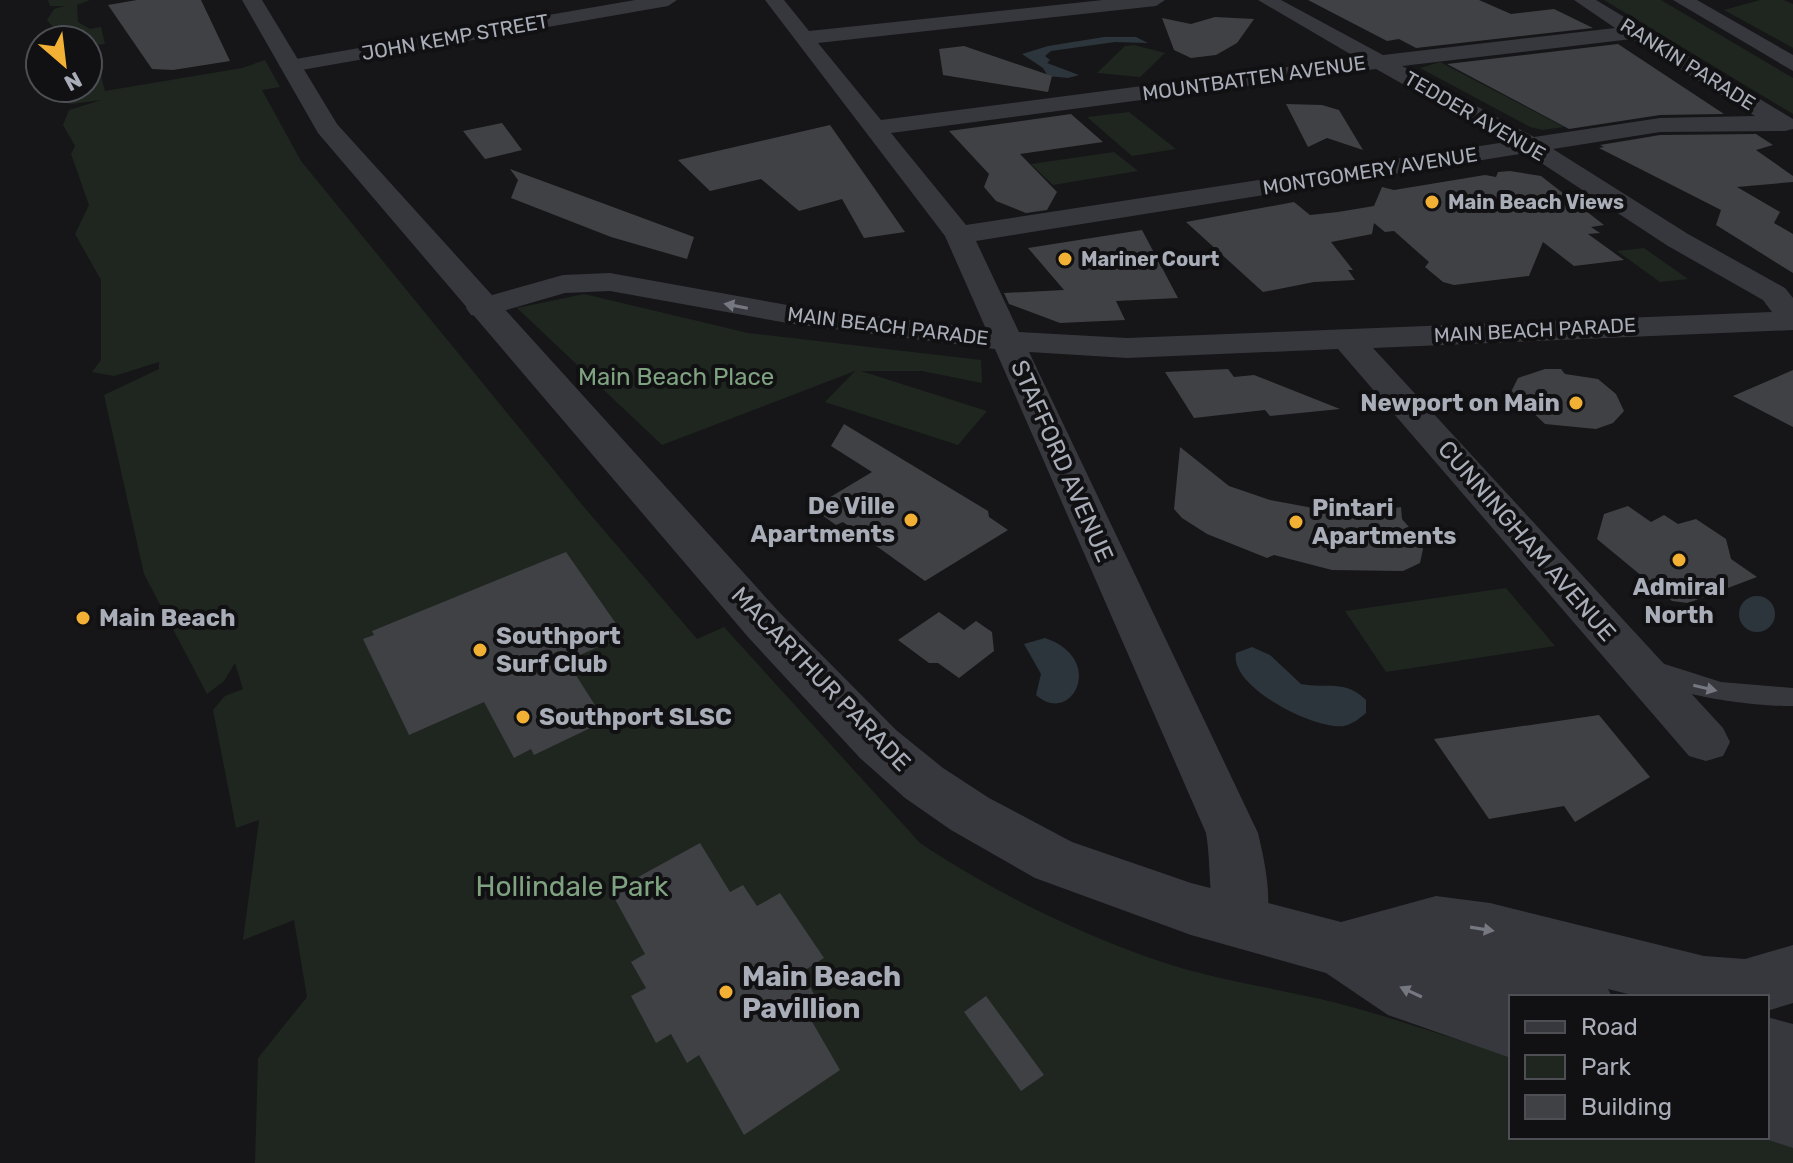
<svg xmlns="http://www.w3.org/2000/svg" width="1793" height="1163" font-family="Rubik,sans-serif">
  <rect width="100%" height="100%" fill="#161618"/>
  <!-- green -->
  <g fill="#1e261f">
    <path d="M48,0H90L77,5L78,22L90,29L101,27L105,44L93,45L88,40L58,33L47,20L54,9L65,6H50Z"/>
    <path d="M1604,0H1661L1793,78V114Z"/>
    <path d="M1760,0H1784L1793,4V48L1724,10Z"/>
    <path d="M1134,45L1165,53L1140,77L1097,73L1125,46Z"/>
    <path d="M94,50L105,91L242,68L265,60L280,87L262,90L301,161L584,507L697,639L724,627L920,843C992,891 1077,933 1159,961C1217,981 1278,988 1337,1003C1395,1018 1453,1039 1511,1056V1137H1767L1793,1144V1163H255L258,1058L307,997L294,920L243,940L259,820L236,828L213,710L225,696L243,689L235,663L224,681L207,694L144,574L104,395L159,369V362L114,376L92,372L101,360V280L75,234L89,205L71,154L75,146L63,125L69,110L101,100L72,104L63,102L70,95L64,88H88V51Z"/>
    <path d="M1440,62L1564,127L1543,130L1530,127L1420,68Z"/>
    <path d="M1129,112L1176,149L1132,156L1087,117Z"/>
    <path d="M1114,152L1138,171L1053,185L1031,164Z"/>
    <path d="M1644,248L1688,279L1660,282L1617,251Z"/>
    <path d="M584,294L748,333L981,360L982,383L922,371H861L987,411L958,445L825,402L855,371L662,445L517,308Z"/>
    <path d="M1506,588L1555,646L1386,672L1345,611Z"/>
  </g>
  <!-- water -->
  <g fill="#2c353c">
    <path d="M1104,37H1136L1148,43L1115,42L1051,51L1045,56L1050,60L1047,63L1079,75L1068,78L1048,76L1043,68L1022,54L1048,46Z"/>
    <circle cx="1757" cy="614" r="18"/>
    <path d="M1045,638C1107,659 1072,727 1036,695L1041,674L1024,644Z"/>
    <path d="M1252,647L1270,655L1301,684C1327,689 1345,679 1366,700V713C1360,718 1353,724 1344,726C1315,730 1229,687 1236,653Z"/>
  </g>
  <!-- building -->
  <g fill="#404145">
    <path d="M137,0H201L230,61L173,70L152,69L108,5Z"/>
    <path d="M1308,0H1479L1511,14L1554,9L1593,28L1416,48L1399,39L1387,41Z"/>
    <path d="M1215,17L1254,19L1237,43L1216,55L1191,58L1174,50L1162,18L1191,24Z"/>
    <path d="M1618,44L1724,114L1660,115L1569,129L1447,64Z"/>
    <path d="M964,46L1052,76L1048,92L943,75L939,49Z"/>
    <path d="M1286,104L1322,105L1339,110L1363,150L1327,138L1308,147Z"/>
    <path d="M1071,114L1103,142L1020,154L1057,192L1047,210L1026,213L996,201L984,187L989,174L949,131Z"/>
    <path d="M502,123L522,150L485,159L463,131Z"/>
    <path d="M830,125L905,232L864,238L842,199L799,211L761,179L710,191L678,160Z"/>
    <path d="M1756,134L1773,145L1756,150L1793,176V182L1737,187L1780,212L1774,223L1793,234V273L1716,225L1721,210L1599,148L1604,147L1600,145L1660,135Z"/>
    <path d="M510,169L694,237L687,259L611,237L511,198L518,180Z"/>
    <path d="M1510,171L1541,176L1604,225L1591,227L1600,233L1588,234L1624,260L1574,266L1543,242L1529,276L1454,285L1443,282L1425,267L1429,262L1394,231L1385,232L1374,223L1372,234L1331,242L1353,270H1348L1355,280L1314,282L1263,292L1186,222L1294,202L1310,215L1338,212L1374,206L1382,187L1394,190L1485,175L1496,177L1498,172Z"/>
    <path d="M1142,230L1178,298L1116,301L1125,320L1060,323L1009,304L1004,293L1064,290L1028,248Z"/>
    <path d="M1228,369L1234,377L1254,375L1340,409L1270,416L1265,410L1194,418L1165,372Z"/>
    <path d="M1545,369H1561L1565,374L1598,379L1616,394L1624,411L1613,423L1596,429L1545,424L1526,406L1514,405L1511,392L1518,378Z"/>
    <path d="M1793,370V427L1733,396Z"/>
    <path d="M844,424L988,511L989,517L1008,530L925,581L843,522L836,525L812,508L872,472L831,446Z"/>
    <path d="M1180,447L1229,486L1270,500L1351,515L1401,507L1402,519L1420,540L1423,549L1420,563L1403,571L1332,570L1274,555L1267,558L1207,534L1182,518L1174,509Z"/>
    <path d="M1628,506L1651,522L1664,515L1678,524L1696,519L1726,539L1731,559L1757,577L1688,603L1672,601L1597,539L1604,514Z"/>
    <path d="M566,552L624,635L567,661L605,721L534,755L531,749L514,758L484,702L409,735L363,639L374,635L372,631Z"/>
    <path d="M939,612L964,630L976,621L992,632L994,651L959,678L938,663H929L898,640Z"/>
    <path d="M1599,715L1650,777L1575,822L1564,806L1489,819L1434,739Z"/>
    <path d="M700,843L730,892L743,885L757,906L780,893L824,958L802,972L816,998L803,1006L840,1070L744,1135L699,1055L687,1063L671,1034L656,1043L631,996L646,988L631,962L645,954L611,892Z"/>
    <path d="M986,996L1044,1075L1021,1091L964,1012Z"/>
  </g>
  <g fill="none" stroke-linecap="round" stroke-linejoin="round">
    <!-- service -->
    <path fill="#37383d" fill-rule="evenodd" d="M1652,660L1721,682L1793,688V706C1763,707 1655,696 1640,669L1644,663Z"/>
    <!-- minor -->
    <g fill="#37383d" fill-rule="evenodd">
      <path d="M635,0H677L668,6L290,72L279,66L290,60Z"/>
      <path d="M765,0H784L809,31L1103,0H1165L1156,6L818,43L881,120L1357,58L1258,0H1281L1383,55L1615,28L1574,0H1596L1793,119V129L1785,131L1660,132L1553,149L1688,234L1785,288L1793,298V330L1373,348L1723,728L1730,742L1723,756L1706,761L1689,756L1338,349L1127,358L1029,352L1258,833C1266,867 1275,909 1261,941L1241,949L1221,941C1207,908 1212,868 1206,833L995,349L793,324L610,291L565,293L482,317L471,315L466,308L471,301L563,275L610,273L793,306L986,329L945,236ZM1632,39L1755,116L1660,118L1534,137L1402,66ZM1376,69L1506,142L966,225L891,133ZM1526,153L1668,246L1763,300L1772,312L1127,338L1019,332L976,241Z"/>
    </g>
    <!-- tertiary -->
    <g fill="#37383d" fill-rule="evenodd">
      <path d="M242,0H262L337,124L780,613L896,730L943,768L989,798L1072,842L1191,883L1341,922L1436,896L1490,903L1704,956L1745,959L1793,945V1003L1767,1011V997H1640L1608,989L1612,997H1511V1058L1388,1015L1326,973L1191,935L1035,878L951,830L905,798L860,758L748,637L318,133Z"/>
      <path d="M1673,0H1697L1793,55V71Z"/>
      <path d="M1767,1017L1793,1024V1148L1760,1137H1767Z"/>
    </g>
  </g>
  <!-- one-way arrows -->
  <defs><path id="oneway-solid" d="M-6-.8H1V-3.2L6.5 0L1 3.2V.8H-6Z" transform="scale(2)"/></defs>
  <g fill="#757881">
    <use href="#oneway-solid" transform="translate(736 306) rotate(-169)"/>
    <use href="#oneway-solid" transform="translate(1705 688) rotate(13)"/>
    <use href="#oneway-solid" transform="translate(1482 929) rotate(9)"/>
    <use href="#oneway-solid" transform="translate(1411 992) rotate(-155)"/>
  </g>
  <!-- markers -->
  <g fill="#f2b134" stroke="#111113" stroke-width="3">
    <circle cx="1432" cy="202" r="8"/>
    <circle cx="1065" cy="259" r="8"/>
    <circle cx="1576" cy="403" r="8"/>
    <circle cx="911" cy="520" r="8"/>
    <circle cx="1296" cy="522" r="8"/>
    <circle cx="1679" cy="560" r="8"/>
    <circle cx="83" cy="618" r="8"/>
    <circle cx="480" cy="650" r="8"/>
    <circle cx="523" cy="717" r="8"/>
    <circle cx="726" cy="992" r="8"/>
  </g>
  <g text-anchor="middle" stroke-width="8" stroke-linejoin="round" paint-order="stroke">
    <!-- far-street labels -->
    <g font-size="20" fill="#a8adb8" stroke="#111113">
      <text transform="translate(455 37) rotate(-10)" y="7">JOHN KEMP STREET</text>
      <text transform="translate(1688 64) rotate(32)" y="7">RANKIN PARADE</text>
      <text transform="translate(1254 78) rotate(-8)" y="7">MOUNTBATTEN AVENUE</text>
      <text transform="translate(1475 116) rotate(30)" y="7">TEDDER AVENUE</text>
      <text transform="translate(1370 171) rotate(-9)" y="7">MONTGOMERY AVENUE</text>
      <text transform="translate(888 326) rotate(7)" y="7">MAIN BEACH PARADE</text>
      <text transform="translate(1535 330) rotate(-3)" y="7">MAIN BEACH PARADE</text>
    </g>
    <!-- far-poi labels -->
    <g font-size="20" font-weight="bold" fill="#a8adb8" stroke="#111113" text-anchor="start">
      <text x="1448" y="209">Main Beach Views</text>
      <text x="1081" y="266">Mariner Court</text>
    </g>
    <!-- park labels -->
    <g font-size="24" fill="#7fa381" stroke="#111113">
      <text x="676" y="385">Main Beach Place</text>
    </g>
    <!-- poi labels -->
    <g font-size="24" font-weight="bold" fill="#a8adb8" stroke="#111113" text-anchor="start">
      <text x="1560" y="411" text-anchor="end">Newport on Main</text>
      <text x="895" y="514" text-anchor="end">De Ville<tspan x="895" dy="28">Apartments</tspan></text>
      <text x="1312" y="516">Pintari<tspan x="1312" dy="28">Apartments</tspan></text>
      <text x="1679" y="595" text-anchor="middle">Admiral<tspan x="1679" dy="28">North</tspan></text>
      <text x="99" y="626">Main Beach</text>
      <text x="496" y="644">Southport<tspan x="496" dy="28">Surf Club</tspan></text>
      <text x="539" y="725">Southport SLSC</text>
    </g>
    <!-- street labels -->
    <g font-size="24" fill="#a8adb8" stroke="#111113">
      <text transform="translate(1062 461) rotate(66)" y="8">STAFFORD AVENUE</text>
      <text transform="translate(1527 541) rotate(49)" y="8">CUNNINGHAM AVENUE</text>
      <text transform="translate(821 679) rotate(46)" y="8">MACARTHUR PARADE</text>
    </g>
    <!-- near-park labels -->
    <g font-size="28" fill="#7fa381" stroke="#111113">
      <text x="572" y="896">Hollindale Park</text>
    </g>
    <!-- near-poi labels -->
    <g font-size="28" font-weight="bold" fill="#a8adb8" stroke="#111113" text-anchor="start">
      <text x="742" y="986">Main Beach<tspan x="742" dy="32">Pavillion</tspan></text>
    </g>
  </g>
  <!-- legend -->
  <rect x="1509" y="995" width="260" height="144" fill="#111113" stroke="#4d4f55" stroke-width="2"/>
  <rect x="1525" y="1021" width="40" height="12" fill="#37383d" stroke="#4d4f55" stroke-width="2"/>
  <text x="1581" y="1035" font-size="24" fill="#a8adb8">Road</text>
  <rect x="1525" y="1055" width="40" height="24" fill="#1e261f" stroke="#4d4f55" stroke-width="2"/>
  <text x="1581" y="1075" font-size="24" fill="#a8adb8">Park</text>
  <rect x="1525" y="1095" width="40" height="24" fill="#404145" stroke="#4d4f55" stroke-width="2"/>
  <text x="1581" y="1115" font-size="24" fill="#a8adb8">Building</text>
  <!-- north arrow -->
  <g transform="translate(64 64) rotate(152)"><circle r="38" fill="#111113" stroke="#4d4f55" stroke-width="2"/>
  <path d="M0-6L14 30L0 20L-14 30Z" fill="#f2b134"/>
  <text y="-12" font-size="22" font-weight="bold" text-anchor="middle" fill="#a8adb8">N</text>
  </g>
</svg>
